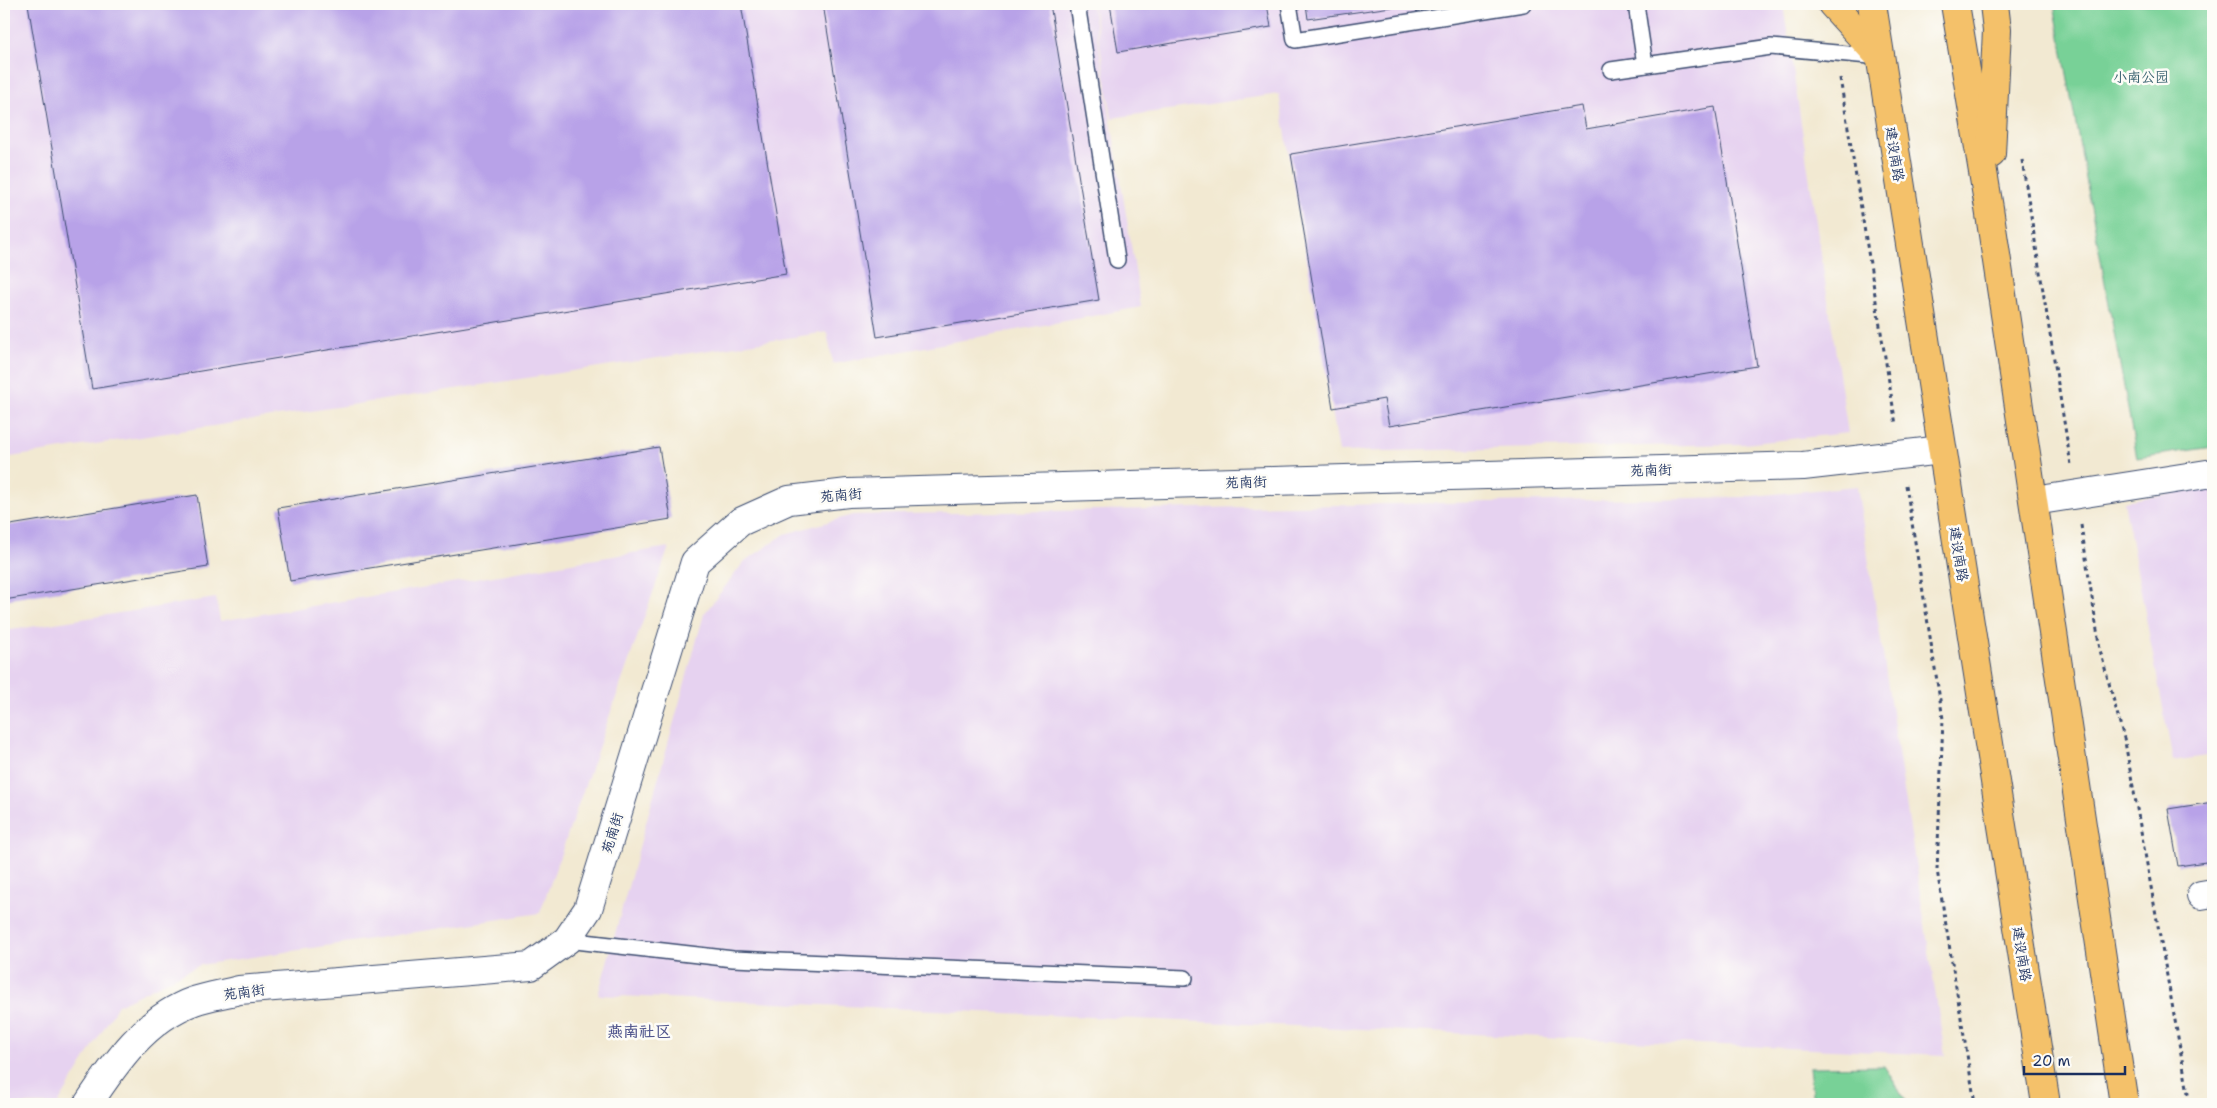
<svg xmlns="http://www.w3.org/2000/svg" width="2217" height="1108" font-family="'Shantell Sans','LXGW WenKai TC',sans-serif">
  <rect width="100%" height="100%" fill="#fdfcf7"/>
  <filter id="ink" filterUnits="userSpaceOnUse"><feTurbulence type="fractalNoise" baseFrequency=".02" numOctaves="2"/><feDisplacementMap in="SourceGraphic" scale="10" xChannelSelector="R" yChannelSelector="G"/><feConvolveMatrix kernelMatrix="1 2 1 2 8 2 1 2 1" color-interpolation-filters="sRGB"/></filter>
  <filter id="wash" filterUnits="userSpaceOnUse"><feTurbulence type="fractalNoise" baseFrequency=".0096" numOctaves="4" result="noise"/><feDisplacementMap in="SourceGraphic" scale="20" xChannelSelector="R" yChannelSelector="G"/><feGaussianBlur stdDeviation="1.12" result="paint"/><feColorMatrix in="noise" values="0 0 0 0 0 0 0 0 0 0 0 0 0 0 0 0 0 1.4 0 .05"/><feComposite in="paint" operator="in"/></filter>
  <g filter="url(#wash)">
    <rect width="100%" height="100%" fill="#f2e9d2"/>
    <!-- built -->
    <g fill="#e6d2f0">
      <path d="M4,4H1092L1141,307L833,364L827,332L4,458Z"/>
      <path d="M1093,4H1783L1848,433L1743,444L1339,452L1279,94L1112,118Z"/>
      <path d="M1857,486L1945,1055L598,995L704,614L744,562L785,534L853,515L1743,497Z"/>
      <path d="M2213,487V755L2173,761L2124,501Z"/>
      <path d="M669,547L540,913L200,965L118,1005L58,1104H4V631L216,598L220,621Z"/>
    </g>
    <!-- green -->
    <g fill="#78d197" stroke="#4a807a">
      <path d="M2054,4H2213V447L2137,458Z"/>
      <path d="M1884,1066L1908,1104H1813L1809,1067Z"/>
    </g>
    <g id="blocks">
      <!-- building -->
      <g fill="#b8a2e8">
        <path d="M28,4H741L786,274L92,389Z"/>
        <path d="M823,4H1050L1099,300L877,337Z"/>
        <path d="M1110,4H1267L1271,27L1118,52Z"/>
        <path d="M1306,4H1405V5L1308,19Z"/>
        <path d="M1582,106L1586,129L1715,107L1757,366L1389,426L1384,399L1333,408L1291,154Z"/>
        <path d="M659,447L671,519L290,581L278,508Z"/>
        <path d="M197,495L208,567L4,600V526Z"/>
        <path d="M2213,802V861L2178,866L2168,809Z"/>
      </g>
    </g>
  </g>
  <g filter="url(#ink)">
    <use href="#blocks" fill-opacity="0" stroke="#3b4b6f" stroke-width="1"/>
    <g fill="none" stroke-linecap="round" stroke-linejoin="round">
      <defs>
        <g id="service">
          <path d="M1077,4L1117,260"/>
          <path d="M1289,4L1295,40L1523,4"/>
          <path d="M1636,4L1645,65"/>
          <path d="M1611,70L1771,47L1880,57"/>
          <path d="M567,940L733,959L1185,978"/>
        </g>
        <g id="minor">
          <path d="M2034,501L2213,473"/>
          <path d="M2201,895L2213,893"/>
          <path d="M88,1104C115,1063 146,1018 194,1001C208,996 224,994 239,990L531,966L567,940L588,909L695,562L740,522L789,500L848,493L1803,466L1942,450"/>
        </g>
        <g id="primary">
          <path d="M1832,4L1880,57"/>
          <path d="M1872,4L2046,1104"/>
          <path d="M1955,4L1989,208L2124,1104"/>
          <path d="M1991,154L1997,30L1994,4"/>
        </g>
      </defs>
      <!-- service casing -->
      <use href="#service" stroke="#3b4b6f" stroke-width="18"/>
      <!-- minor casing -->
      <use href="#minor" stroke="#3b4b6f" stroke-width="30"/>
      <!-- primary casing -->
      <use href="#primary" stroke="#3b4b6f" stroke-width="30"/>
      <!-- path -->
      <g stroke="#3b4b6f" stroke-width="3" stroke-dasharray="4 4" stroke-linecap="butt">
        <path d="M1840,78L1896,425"/>
        <path d="M2022,160L2071,465"/>
        <path d="M1906,485L1943,719L1937,870L1975,1104"/>
        <path d="M2081,525L2100,650L2125,742L2190,1104"/>
      </g>
      <!-- service -->
      <use href="#service" stroke="#fff" stroke-width="15"/>
      <!-- minor -->
      <use href="#minor" stroke="#fff" stroke-width="28"/>
      <!-- primary -->
      <use href="#primary" stroke="#f4c16a" stroke-width="28"/>
    </g>
  </g>
  <g text-anchor="middle" stroke-width="5" stroke-linejoin="round" paint-order="stroke">
    <!-- park labels -->
    <g font-size="14" fill="#37606f" stroke="#fdfcf7">
      <text x="2141" y="82">小南公园</text>
    </g>
    <!-- street labels -->
    <g font-size="14" fill="#1b2f5e" stroke="#fdfcf7">
      <text transform="translate(1895 154) rotate(81)" y="5">建设南路</text>
      <text transform="translate(1651 470) rotate(-2)" y="5">苑南街</text>
      <text transform="translate(1246 482) rotate(-2)" y="5">苑南街</text>
      <text transform="translate(841 495) rotate(-5)" y="5">苑南街</text>
      <text transform="translate(1959 554) rotate(81)" y="5">建设南路</text>
      <text transform="translate(612 833) rotate(-73)" y="5">苑南街</text>
      <text transform="translate(2022 954) rotate(81)" y="5">建设南路</text>
      <text transform="translate(244 992) rotate(-8)" y="5">苑南街</text>
    </g>
    <!-- quarter labels -->
    <g font-size="16" font-weight="bold" fill="#52578e" stroke="#fdfcf7">
      <text x="639" y="1037">燕南社区</text>
    </g>
  </g>
  <!-- margin -->
  <rect width="2217" height="1108" fill="none" stroke="#fdfcf7" stroke-width="20"/>
  <!-- scale -->
  <path d="M2024 1066v8h101v-8" fill="none" stroke="#1b2f5e" stroke-width="2.5"/>
  <text x="2032" y="1066" font-size="15" fill="#1b2f5e" stroke="#fdfcf7" stroke-width="4" paint-order="stroke">20 m</text>
</svg>
